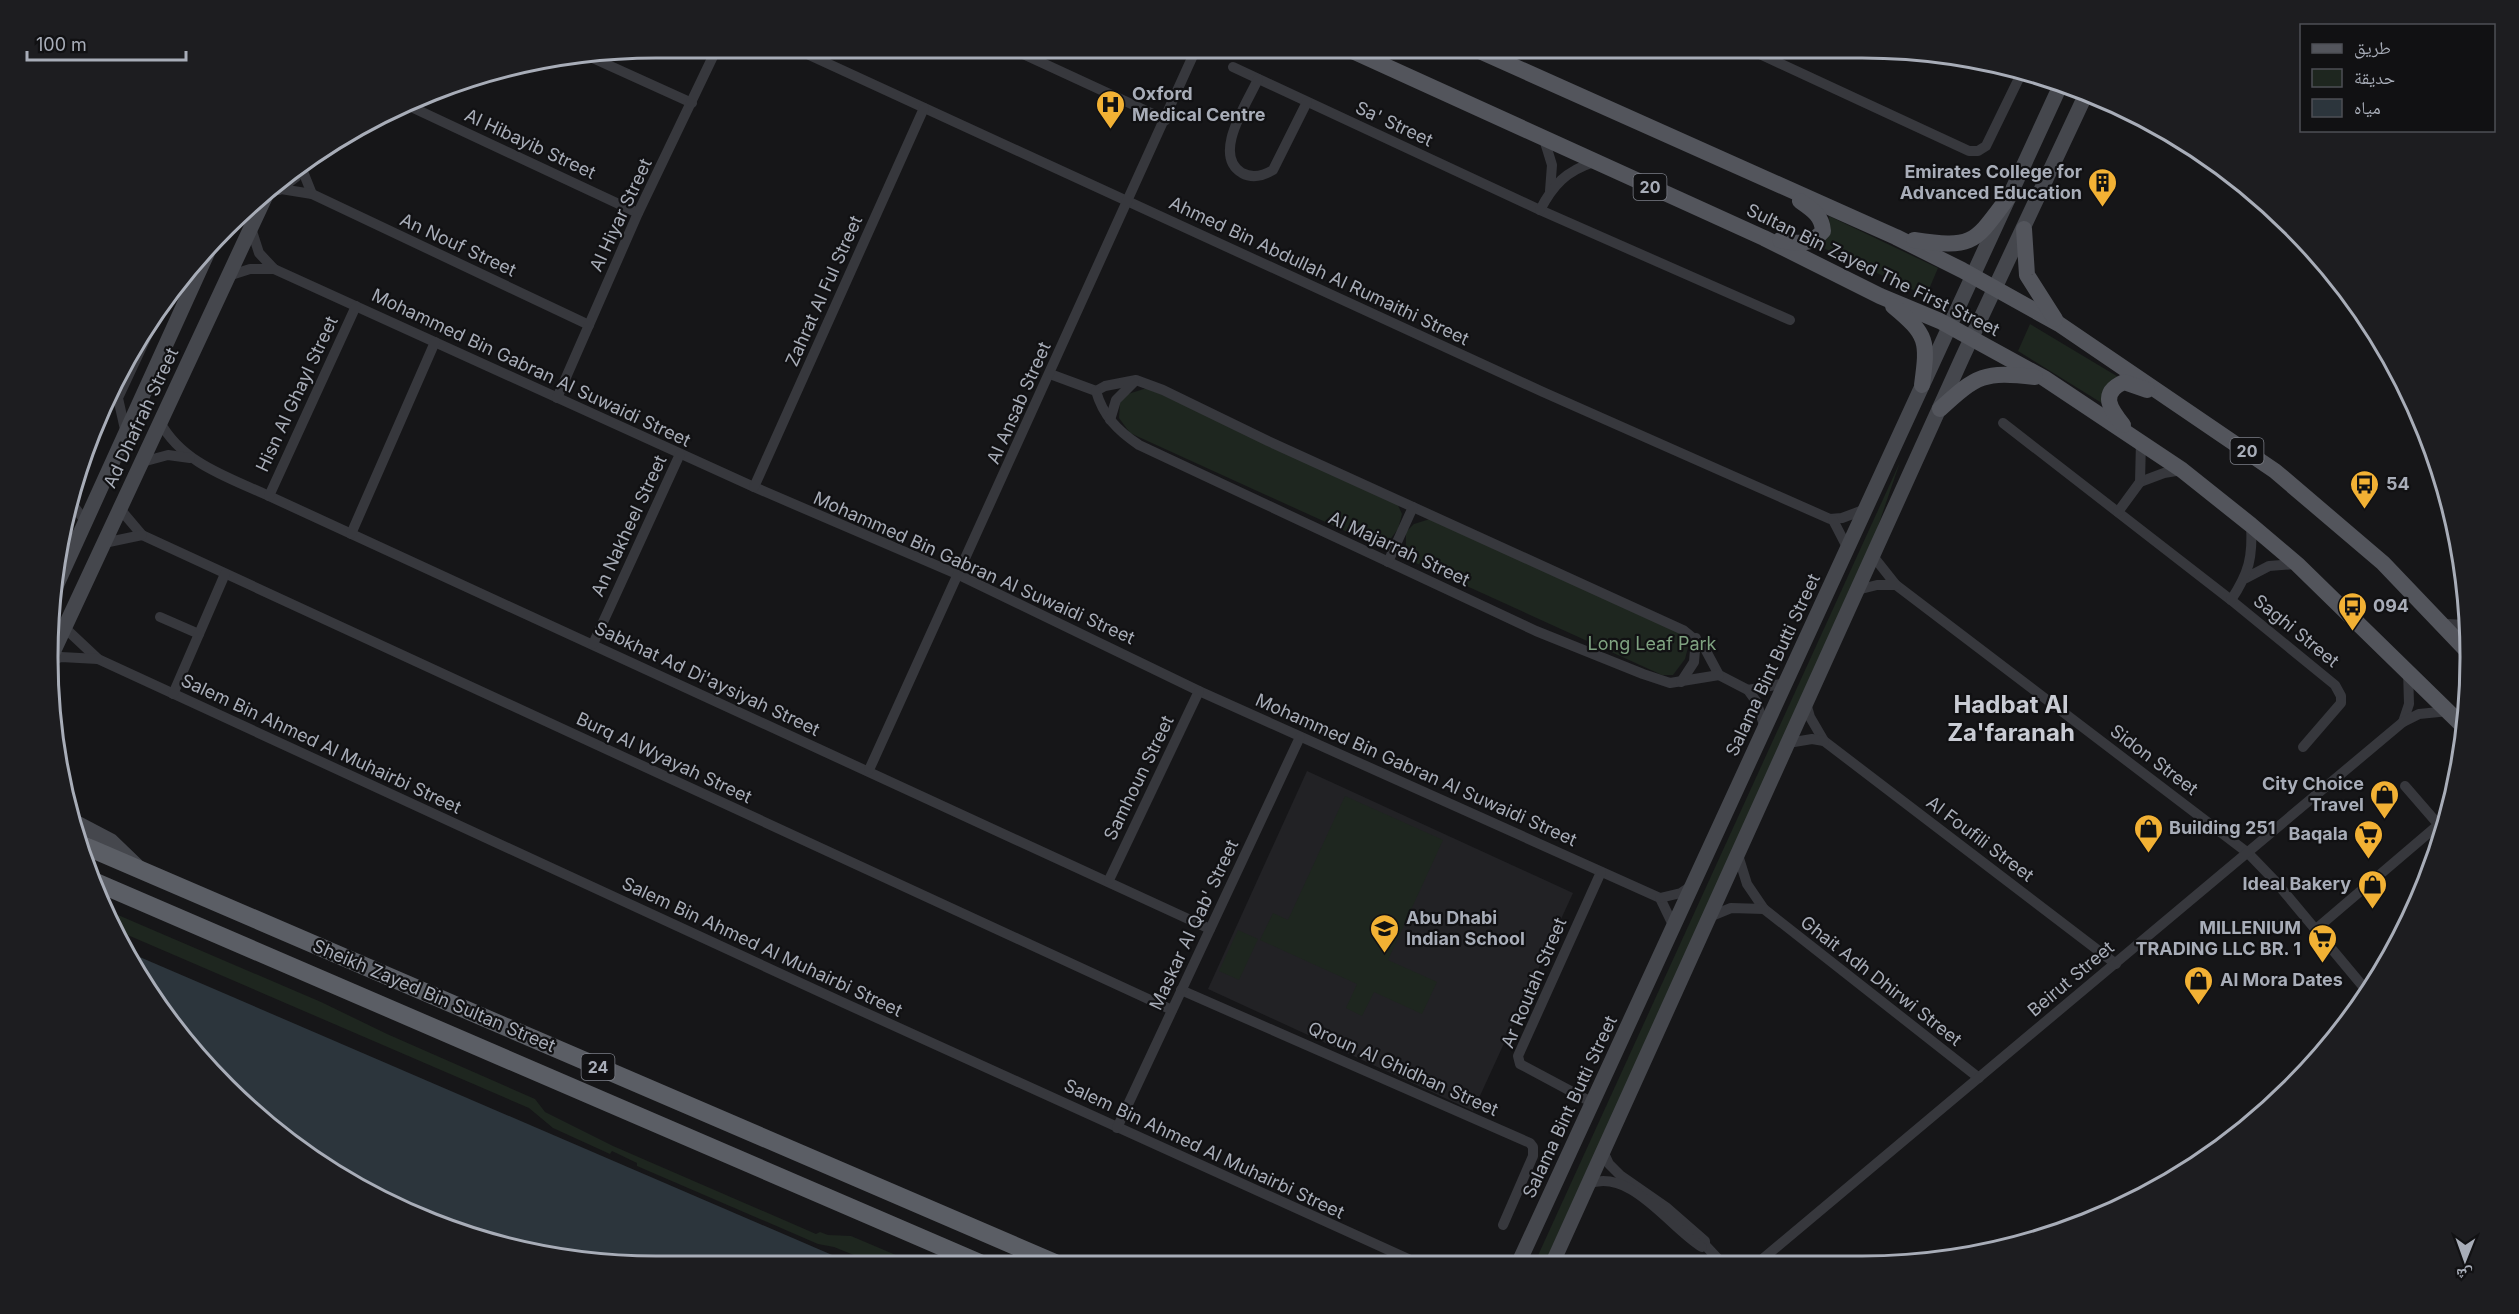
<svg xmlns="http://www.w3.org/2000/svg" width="2519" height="1314" font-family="Inter,'Noto Naskh Arabic',sans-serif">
  <rect width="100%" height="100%" fill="#161618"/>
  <!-- built -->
  <path fill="#222225" d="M1307,771L1573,893L1473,1111L1208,989Z"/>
  <!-- green -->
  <g fill="#1e261f">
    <path d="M1829,216L1938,268L1926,296L1819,246L1830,234Z"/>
    <path d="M2030,324L2120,378L2105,405L2018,351Z"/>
    <path d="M1147,388L1396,501L1402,514L1398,529L1386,545H1376L1130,433L1119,418L1120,402L1128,394Z"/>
    <path d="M1900,462L1875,535L1801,706L1545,1262H1535Z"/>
    <path d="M1433,518L1682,631L1689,644L1685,659L1673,675H1662L1416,563L1406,548V532L1414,524Z"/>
    <path d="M1345,796L1443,840L1388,960L1437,982L1422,1014L1374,992L1362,1016L1346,1008L1357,984L1260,940L1273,913L1288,920Z"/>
    <path d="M104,909L321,1002L387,1034L535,1099L545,1112L613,1146L816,1234L820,1232L828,1235L851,1236L917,1264H876L834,1247L818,1244L637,1166V1163L612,1151L610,1154L553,1128L529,1108L116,930Z"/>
    <path d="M1238,930L1258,939L1239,980L1219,971Z"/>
  </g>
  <!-- water -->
  <path fill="#2c353c" d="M128,952L853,1264L618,1265L499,1245L387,1203L287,1140L199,1059L150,995Z"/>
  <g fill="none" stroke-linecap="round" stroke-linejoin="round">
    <!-- minor -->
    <g stroke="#37383d" stroke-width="10">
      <path d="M794,48L1543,392L1830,519L1842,518L1866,509"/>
      <path d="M1010,48L1166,120"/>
      <path d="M1749,49L1969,151H1978L1986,146L2023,70"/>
      <path d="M586,55L692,103"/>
      <path d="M1233,67L1540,210L1790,320"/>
      <path d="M1258,79C1248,102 1211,155 1242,173C1253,179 1263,176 1273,170L1307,102"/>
      <path d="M407,105L638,213"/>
      <path d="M1544,139L1552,165L1550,191"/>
      <path d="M302,169L312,194"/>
      <path d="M281,189L312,194L589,325"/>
      <path d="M279,190L296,177L306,161"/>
      <path d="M1540,210C1553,185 1566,171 1594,162"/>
      <path d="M251,228L259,253L274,269"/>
      <path d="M228,276L250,269H274L754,487L959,575L1199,691L1660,898L1674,927"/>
      <path d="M1050,374L1096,391L1105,386L1136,380L1163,390L1268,441L1683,630L1704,647L1719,675L1748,690L1756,701L1765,728"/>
      <path d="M1096,391C1103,416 1118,431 1139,445L1536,631L1643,674L1670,683L1719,675"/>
      <path d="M557,398L638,213L717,48"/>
      <path d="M1110,420L1116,400L1134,382"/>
      <path d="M160,422C182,463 228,477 269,496L1210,929"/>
      <path d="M2003,423L2231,600L2335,685L2341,696V703L2303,747"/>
      <path d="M126,434L118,398L162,304"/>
      <path d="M142,462L168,455L190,458"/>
      <path d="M2140,482L2164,473L2182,470"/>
      <path d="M754,487L924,108"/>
      <path d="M269,496L356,306"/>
      <path d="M69,500L86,522"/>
      <path d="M120,509L142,535L1172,1010"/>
      <path d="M2118,512L2140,482L2141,441"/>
      <path d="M1833,520L1848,549"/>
      <path d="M351,534L435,342"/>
      <path d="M104,543L142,535"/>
      <path d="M1873,556L1896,585L2248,853L2275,881L2366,990"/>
      <path d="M1388,562L1413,507"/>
      <path d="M2246,578L2269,566L2296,564"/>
      <path d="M1857,590L1877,585H1896"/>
      <path d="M2231,600C2249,573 2253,557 2251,525"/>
      <path d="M160,617L199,634"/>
      <path d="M65,628L98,659L844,1003L1415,1262"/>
      <path d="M593,644L680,454"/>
      <path d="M49,662L61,657L98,659"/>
      <path d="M1681,682L1694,662L1696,638"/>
      <path d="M1748,690L1786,683"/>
      <path d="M173,694L225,574"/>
      <path d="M1806,703L1810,717L1824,741L2116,964"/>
      <path d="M2403,722L2409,704L2408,670"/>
      <path d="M1788,743L1812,739L1824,741"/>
      <path d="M869,770L1196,49"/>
      <path d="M2405,786L2444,831"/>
      <path d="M1738,855L1747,884L1764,909L1979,1078"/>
      <path d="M1109,880L1199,691"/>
      <path d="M1660,898L1681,893L1693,885"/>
      <path d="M1709,917L1731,908L1764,909"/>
      <path d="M2316,929L2438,825"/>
      <path d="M1181,990L1530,1143L1533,1147V1156L1503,1225"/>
      <path d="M1593,1103L1520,1064L1518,1056L1601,872"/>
      <path d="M1117,1128L1300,737"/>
      <path d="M1603,1151L1609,1164L1620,1175L1666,1207L1705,1241V1245L1720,1261"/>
      <path d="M1588,1184C1631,1167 1670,1228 1702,1247"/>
      <path d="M1760,1261L2403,722L2419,714L2449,711"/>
    </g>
    <!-- tertiary -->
    <path stroke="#37383d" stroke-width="14" d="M2446,626L2467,627"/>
    <!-- secondary -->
    <g stroke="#45474d" stroke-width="15">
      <path d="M53,593L212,243"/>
      <path d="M49,661L268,191"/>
      <path d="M71,820L111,841L139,868"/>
      <path d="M1519,1262L2061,84"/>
      <path d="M1553,1262L1963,356L2086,94"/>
    </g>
    <!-- primary -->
    <g stroke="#53555c" stroke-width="16">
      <path d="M1348,49L1764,238L1880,296L1940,321L2044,378L2182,470L2251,525L2297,564L2465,728"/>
      <path d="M1475,49L1896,237L1962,270L2059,324L2275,471L2383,563L2468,652"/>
      <path d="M2024,229L2027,275L2055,319"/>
      <path d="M1780,240C1797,244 1811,246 1823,231C1822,216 1813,210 1800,201"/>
      <path d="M1914,240C1975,249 1974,243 2010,195"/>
      <path d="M1893,306C1928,335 1928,341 1922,385"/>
      <path d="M1940,409C1977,375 1984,371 2035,377"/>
      <path d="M2123,425C2110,409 2099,393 2124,382L2147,390"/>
    </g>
    <!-- trunk -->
    <g stroke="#5b5e65" stroke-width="18">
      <path d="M78,843L1055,1263"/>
      <path d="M91,880L982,1264"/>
    </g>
  </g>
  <!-- icons -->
  <defs>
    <symbol id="hospital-pin" viewBox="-11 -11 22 30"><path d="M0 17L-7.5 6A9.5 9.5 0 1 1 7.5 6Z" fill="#f2b134" stroke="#111113"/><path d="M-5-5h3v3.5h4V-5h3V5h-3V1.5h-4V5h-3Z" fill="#111"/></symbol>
    <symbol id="building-pin" viewBox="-11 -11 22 30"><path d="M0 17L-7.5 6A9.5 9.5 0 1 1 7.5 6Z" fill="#f2b134" stroke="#111113"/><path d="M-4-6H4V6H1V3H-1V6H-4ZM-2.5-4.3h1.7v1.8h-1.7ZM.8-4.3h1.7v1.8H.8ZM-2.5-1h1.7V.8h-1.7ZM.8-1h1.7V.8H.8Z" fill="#111"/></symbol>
    <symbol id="bus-pin" viewBox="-11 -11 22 30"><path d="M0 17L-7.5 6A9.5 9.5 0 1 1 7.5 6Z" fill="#f2b134" stroke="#111113"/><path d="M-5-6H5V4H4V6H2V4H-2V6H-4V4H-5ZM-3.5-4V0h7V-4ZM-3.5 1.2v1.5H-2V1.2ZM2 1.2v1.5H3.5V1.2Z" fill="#111"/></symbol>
    <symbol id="shop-pin" viewBox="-11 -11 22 30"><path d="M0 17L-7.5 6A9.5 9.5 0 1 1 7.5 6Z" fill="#f2b134" stroke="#111113"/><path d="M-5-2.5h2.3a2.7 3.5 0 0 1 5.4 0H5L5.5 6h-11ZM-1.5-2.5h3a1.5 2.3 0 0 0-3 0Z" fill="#111"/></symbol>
    <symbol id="supermarket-pin" viewBox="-11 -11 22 30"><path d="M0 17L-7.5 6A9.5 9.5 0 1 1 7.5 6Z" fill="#f2b134" stroke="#111113"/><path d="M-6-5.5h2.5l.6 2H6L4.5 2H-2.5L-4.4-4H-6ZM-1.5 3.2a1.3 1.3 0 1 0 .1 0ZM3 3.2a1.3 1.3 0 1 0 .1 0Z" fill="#111"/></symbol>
    <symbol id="school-pin" viewBox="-11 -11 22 30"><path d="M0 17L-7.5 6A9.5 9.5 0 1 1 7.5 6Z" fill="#f2b134" stroke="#111113"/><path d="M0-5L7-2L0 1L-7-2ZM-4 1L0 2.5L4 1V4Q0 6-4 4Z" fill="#111"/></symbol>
  </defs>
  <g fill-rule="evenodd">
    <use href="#hospital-pin" x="1094" y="88" width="33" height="45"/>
    <use href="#building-pin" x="2086" y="166" width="33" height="45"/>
    <use href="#bus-pin" x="2348" y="468" width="33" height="45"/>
    <use href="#bus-pin" x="2336" y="590" width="33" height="45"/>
    <use href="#shop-pin" x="2368" y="778" width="33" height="45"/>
    <use href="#shop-pin" x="2132" y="812" width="33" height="45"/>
    <use href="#supermarket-pin" x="2352" y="818" width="33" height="45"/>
    <use href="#shop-pin" x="2356" y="868" width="33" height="45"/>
    <use href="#school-pin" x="1368" y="912" width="33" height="45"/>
    <use href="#supermarket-pin" x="2306" y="922" width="33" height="45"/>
    <use href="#shop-pin" x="2182" y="964" width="33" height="45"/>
  </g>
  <g text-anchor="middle" stroke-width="4.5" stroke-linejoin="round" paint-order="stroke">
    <!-- shield labels -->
    <g fill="#111113" stroke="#7b7e86" stroke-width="1.5">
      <rect x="1633.5" y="174" width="33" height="26" rx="4.5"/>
      <rect x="2230.5" y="438" width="33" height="26" rx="4.5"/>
      <rect x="581.5" y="1054" width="33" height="26" rx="4.5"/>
    </g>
    <g font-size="16" font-weight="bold" fill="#a8adb8">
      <text x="1650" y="193">20</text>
      <text x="2247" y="457">20</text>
      <text x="598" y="1073">24</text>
    </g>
    <!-- poi labels -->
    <g font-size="18" font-weight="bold" fill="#a8adb8" stroke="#111113" text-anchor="start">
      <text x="1132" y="100">Oxford<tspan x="1132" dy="21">Medical Centre</tspan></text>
      <text x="2082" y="178" text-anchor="end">Emirates College for<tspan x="2082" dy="21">Advanced Education</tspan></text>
      <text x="2386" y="490">54</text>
      <text x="2373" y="612">094</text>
      <text x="2364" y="790" text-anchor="end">City Choice<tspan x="2364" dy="21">Travel</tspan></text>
      <text x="2169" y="834">Building 251</text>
      <text x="2348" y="840" text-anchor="end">Baqala</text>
      <text x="2351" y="890" text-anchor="end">Ideal Bakery</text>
      <text x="1406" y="924">Abu Dhabi<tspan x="1406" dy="21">Indian School</tspan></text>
      <text x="2301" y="934" text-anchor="end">MILLENIUM<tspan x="2301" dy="21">TRADING LLC BR. 1</tspan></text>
      <text x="2220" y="986">Al Mora Dates</text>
    </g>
    <!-- street labels -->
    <g font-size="18" fill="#a8adb8" stroke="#111113">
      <text transform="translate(1394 124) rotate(25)" y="6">Sa' Street</text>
      <text transform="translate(530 144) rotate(25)" y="6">Al Hibayib Street</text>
      <text transform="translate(621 215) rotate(-65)" y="6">Al Hiyar Street</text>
      <text transform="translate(458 245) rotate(25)" y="6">An Nouf Street</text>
      <text transform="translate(1873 270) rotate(26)" y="6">Sultan Bin Zayed The First Street</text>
      <text transform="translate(1319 271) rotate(25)" y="6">Ahmed Bin Abdullah Al Rumaithi Street</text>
      <text transform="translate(824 291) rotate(-66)" y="6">Zahrat Al Ful Street</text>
      <text transform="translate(531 368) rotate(25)" y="6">Mohammed Bin Gabran Al Suwaidi Street</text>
      <text transform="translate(297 394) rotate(-65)" y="6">Hisn Al Ghayl Street</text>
      <text transform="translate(1019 403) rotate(-66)" y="6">Al Ansab Street</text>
      <text transform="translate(141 418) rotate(-65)" y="6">Ad Dhafrah Street</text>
      <text transform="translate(629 526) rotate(-65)" y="6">An Nakheel Street</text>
      <text transform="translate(1399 549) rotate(25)" y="6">Al Majarrah Street</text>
      <text transform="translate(974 568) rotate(24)" y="6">Mohammed Bin Gabran Al Suwaidi Street</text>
      <text transform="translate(2296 631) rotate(39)" y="6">Saghi Street</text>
      <text transform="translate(1773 665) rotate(-65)" y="6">Salama Bint Butti Street</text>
      <text transform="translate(707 679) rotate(25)" y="6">Sabkhat Ad Di'aysiyah Street</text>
      <text transform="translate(321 744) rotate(25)" y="6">Salem Bin Ahmed Al Muhairbi Street</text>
      <text transform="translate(664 758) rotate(25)" y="6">Burq Al Wyayah Street</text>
      <text transform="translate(2154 760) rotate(37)" y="6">Sidon Street</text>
      <text transform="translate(1416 770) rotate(24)" y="6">Mohammed Bin Gabran Al Suwaidi Street</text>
      <text transform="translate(1139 778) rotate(-64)" y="6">Samhoun Street</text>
      <text transform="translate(1980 839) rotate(37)" y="6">Al Foufili Street</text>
      <text transform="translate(1194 925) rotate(-65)" y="6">Maskar Al Qab' Street</text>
      <text transform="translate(762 947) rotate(25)" y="6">Salem Bin Ahmed Al Muhairbi Street</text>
      <text transform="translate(2071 979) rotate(-40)" y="6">Beirut Street</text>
      <text transform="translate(1881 981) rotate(38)" y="6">Ghait Adh Dhirwi Street</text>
      <text transform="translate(1534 983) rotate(-67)" y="6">Ar Routah Street</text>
      <text transform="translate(434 996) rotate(23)" y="6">Sheikh Zayed Bin Sultan Street</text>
      <text transform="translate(1403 1069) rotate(24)" y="6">Qroun Al Ghidhan Street</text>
      <text transform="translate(1570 1107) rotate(-65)" y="6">Salama Bint Butti Street</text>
      <text transform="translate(1204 1149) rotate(25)" y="6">Salem Bin Ahmed Al Muhairbi Street</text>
    </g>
    <!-- park labels -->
    <g font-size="18" fill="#7fa381" stroke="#111113">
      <text x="1652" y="650">Long Leaf Park</text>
    </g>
    <!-- district labels -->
    <g font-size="24" font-weight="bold" fill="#c9ccd4" stroke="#111113">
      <text x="2011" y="713">Hadbat Al<tspan x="2011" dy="28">Za'faranah</tspan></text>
    </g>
  </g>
  <!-- crop -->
  <path d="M0 0H2519V1314H0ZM656 58H1862A598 598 0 0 1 2460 656V658A598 598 0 0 1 1862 1256H656A598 598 0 0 1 58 658V656A598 598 0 0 1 656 58Z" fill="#1d1d20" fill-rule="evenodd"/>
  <path fill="none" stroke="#a8adb8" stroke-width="3" d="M656 58H1862A598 598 0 0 1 2460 656V658A598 598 0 0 1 1862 1256H656A598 598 0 0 1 58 658V656A598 598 0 0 1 656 58Z"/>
  <!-- legend -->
  <rect x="2300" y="24" width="195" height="108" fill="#111113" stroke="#4d4f55" stroke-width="1.5"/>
  <rect x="2312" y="44" width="30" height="9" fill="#53555c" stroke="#4d4f55" stroke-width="1.5"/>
  <text x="2354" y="54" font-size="18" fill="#a8adb8">طريق</text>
  <rect x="2312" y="69" width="30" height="18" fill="#1e261f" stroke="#4d4f55" stroke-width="1.5"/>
  <text x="2354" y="84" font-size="18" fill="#a8adb8">حديقة</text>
  <rect x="2312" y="99" width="30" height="18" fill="#2c353c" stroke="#4d4f55" stroke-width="1.5"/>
  <text x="2354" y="114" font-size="18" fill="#a8adb8">مياه</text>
  <!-- north arrow -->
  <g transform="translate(2465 1260) rotate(181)" stroke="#111113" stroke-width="4.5" paint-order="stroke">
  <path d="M0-4.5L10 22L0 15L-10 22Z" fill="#a8adb8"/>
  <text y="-9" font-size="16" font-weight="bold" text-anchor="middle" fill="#a8adb8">ش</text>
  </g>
  <!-- scale -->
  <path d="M27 51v9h159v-9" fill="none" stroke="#a8adb8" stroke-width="3"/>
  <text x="36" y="51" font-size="18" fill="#a8adb8" stroke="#111113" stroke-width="4.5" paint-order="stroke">100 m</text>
</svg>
